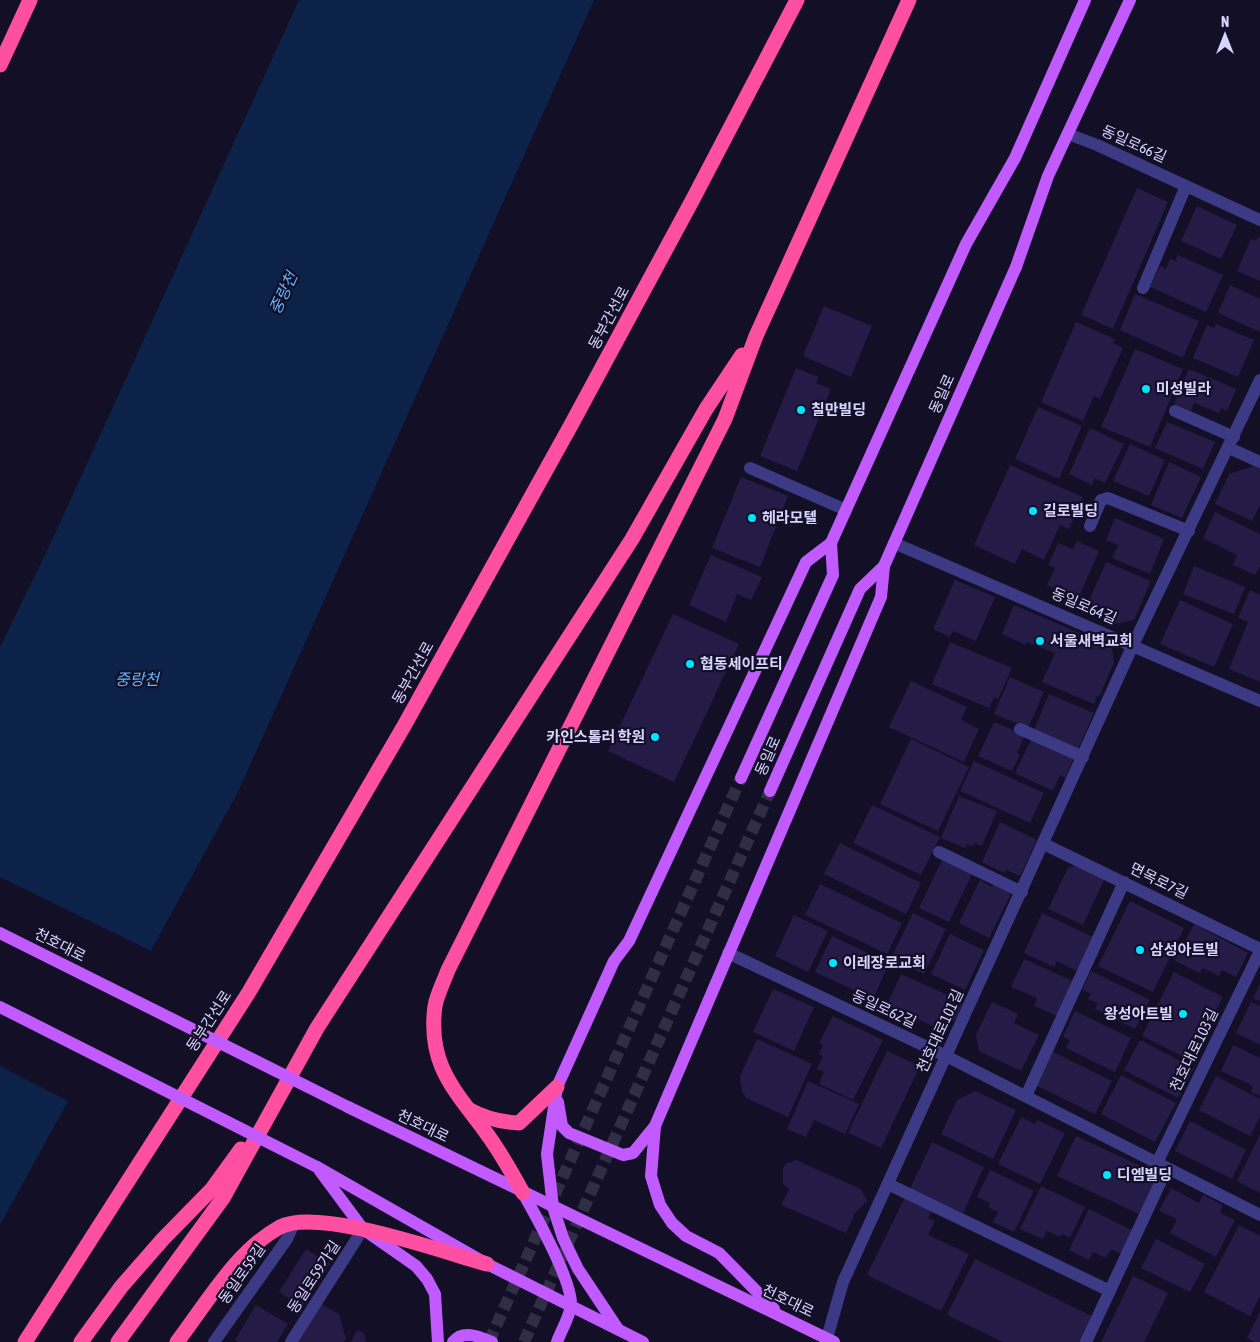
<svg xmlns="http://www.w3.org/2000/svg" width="1260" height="1342" font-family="'Asap Condensed','Noto Sans KR',sans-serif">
  <rect width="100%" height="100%" fill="#130f26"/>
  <!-- water -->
  <path fill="#0c2248" d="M299,0H594L237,794L0,1225V647L53,538Z"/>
  <!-- pier -->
  <path fill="#130f26" d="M0,877L153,952L70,1102L0,1066Z"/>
  <!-- building -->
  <g fill="#241b47">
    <path d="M1137,188L1168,202L1113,329L1081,315Z"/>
    <path d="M1197,206L1237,225L1221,259L1181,241Z"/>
    <path d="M1258,237L1260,238V281L1237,271L1251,239L1256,241Z"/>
    <path d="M1178,255L1223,275L1206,312L1150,287L1160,266L1166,269L1170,259L1175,261Z"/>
    <path d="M1230,285L1260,299V332L1218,313Z"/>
    <path d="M1135,294L1199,321L1183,358L1120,330Z"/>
    <path d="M824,306L872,326L851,377L803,356Z"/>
    <path d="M1076,322L1115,339L1113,343L1123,348L1100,399L1094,396L1083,421L1041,402Z"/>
    <path d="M1216,324L1254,340L1238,377L1193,358L1207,325L1214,328Z"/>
    <path d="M1135,349L1183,369L1150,447L1101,427Z"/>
    <path d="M796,368L819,377L816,383L831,389L797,471L760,456Z"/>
    <path d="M1189,369L1236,389L1227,411L1221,408L1219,413L1194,403L1191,411L1174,404Z"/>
    <path d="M1038,407L1082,426L1059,479L1015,459Z"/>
    <path d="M1167,422L1215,442L1203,469L1155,448Z"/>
    <path d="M1090,428L1124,444L1105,483L1095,478L1092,485L1069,474Z"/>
    <path d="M1130,444L1165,460L1149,496L1113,481Z"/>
    <path d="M1169,462L1201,477L1182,518L1151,505Z"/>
    <path d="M1010,465L1083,497L1069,529L1060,525L1044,560L1022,549L1015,564L974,545Z"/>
    <path d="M1254,466L1260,469V505L1252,521L1215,504L1229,474Z"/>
    <path d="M741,477L788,496L760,567L712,548Z"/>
    <path d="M1215,512L1260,534V566L1255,575L1233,565L1237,555L1203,538Z"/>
    <path d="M1115,518L1164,539L1150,574L1112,558L1118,545L1106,540Z"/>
    <path d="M1077,541L1099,551L1078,599L1047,585L1055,568L1048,565L1058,543L1073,549Z"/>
    <path d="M711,555L762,577L751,600L737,594L726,622L689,605Z"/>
    <path d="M1106,562L1151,581L1134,620L1114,624L1084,612Z"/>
    <path d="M1194,566L1245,587L1234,614L1183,594Z"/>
    <path d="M955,580L995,597L976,641L953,631L950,637L933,629Z"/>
    <path d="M1250,590L1260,595V682L1229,669L1248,622L1238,618Z"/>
    <path d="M1180,600L1233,624L1214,667L1160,644Z"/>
    <path d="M1014,605L1112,647L1114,663L1099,697L1097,696L1094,704L1042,682L1055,653L1027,642L1026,645L1002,634Z"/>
    <path d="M673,614L739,644L674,782L608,751Z"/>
    <path d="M950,642L1012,668L998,699L994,697L989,708L932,684Z"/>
    <path d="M1010,677L1044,692L1028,728L994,714Z"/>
    <path d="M911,681L967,707L961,720L979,729L964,762L889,727Z"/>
    <path d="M1049,694L1094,713L1078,749L1034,730Z"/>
    <path d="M994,722L1025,735L1017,753L1020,755L1012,771L978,756Z"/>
    <path d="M911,739L969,767L938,831L880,804Z"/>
    <path d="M1031,740L1073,759L1065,778L1060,775L1053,791L1015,773Z"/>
    <path d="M974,761L1044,793L1030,823L960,791Z"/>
    <path d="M959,796L997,811L982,846L974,843L973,846L967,844L965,848L941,838Z"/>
    <path d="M872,805L940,837L921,875L853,843Z"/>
    <path d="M1000,822L1037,840L1020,876L1006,870L1004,873L982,862Z"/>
    <path d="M840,843L921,883L906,914L824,874Z"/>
    <path d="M942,860L972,874L949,922L919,908Z"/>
    <path d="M1078,865L1105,878L1083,925L1048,909L1068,868Z"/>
    <path d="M980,880L992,887L994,883L1012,892L989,938L959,923Z"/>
    <path d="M820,884L902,923L887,954L805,915Z"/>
    <path d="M1130,901L1184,928L1153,992L1098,966Z"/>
    <path d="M913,913L946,929L924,974L891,958Z"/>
    <path d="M1042,913L1093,937L1077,971L1057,961L1054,967L1024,953Z"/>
    <path d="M794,915L828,931L808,972L775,956Z"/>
    <path d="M1194,924L1248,953L1236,977L1222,970L1219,976L1203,968L1200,973L1175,961Z"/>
    <path d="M950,934L984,950L965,990L931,974Z"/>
    <path d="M832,936L889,963L873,999L815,972Z"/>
    <path d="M1024,959L1073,981L1057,1016L1034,1006L1037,998L1011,987Z"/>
    <path d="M1091,971L1150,1000L1135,1029L1095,1009L1098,1003L1088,999L1091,994L1082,990Z"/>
    <path d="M1174,972L1223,997L1190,1060L1142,1036Z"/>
    <path d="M901,974L963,1002L956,1019L933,1026L887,1005Z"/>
    <path d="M1260,984V1001L1253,998Z"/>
    <path d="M773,989L814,1007L794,1051L753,1032Z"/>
    <path d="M992,1002L1018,1014L1014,1023L1039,1035L1021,1071L979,1051L976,1035Z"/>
    <path d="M1251,1002L1260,1006V1045L1236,1033Z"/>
    <path d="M1075,1011L1131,1038L1115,1072L1066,1048L1070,1040L1063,1037Z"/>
    <path d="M833,1016L883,1040L853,1100L819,1084L824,1072L817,1069L823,1056L819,1054L823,1045L819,1043Z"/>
    <path d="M757,1039L812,1064L788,1117L746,1098L742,1091L740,1076Z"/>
    <path d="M1140,1040L1194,1068L1178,1098L1124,1070Z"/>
    <path d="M1233,1045L1260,1058V1096L1251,1092L1253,1086L1221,1071Z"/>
    <path d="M887,1051L920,1066L881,1148L848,1133Z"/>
    <path d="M1053,1052L1112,1081L1095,1114L1037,1086Z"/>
    <path d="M1121,1075L1176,1103L1155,1142L1101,1114Z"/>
    <path d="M1216,1076L1260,1099V1117L1250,1136L1199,1110Z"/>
    <path d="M808,1081L859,1104L845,1134L814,1120L806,1137L787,1129Z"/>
    <path d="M975,1091L1016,1110L993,1159L941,1134L957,1100Z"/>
    <path d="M1021,1117L1035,1124L1037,1120L1065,1133L1040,1184L998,1164Z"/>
    <path d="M1190,1121L1246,1150L1232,1179L1175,1151Z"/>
    <path d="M1260,1134V1193L1237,1181Z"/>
    <path d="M1076,1136L1158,1174L1139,1214L1057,1176Z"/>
    <path d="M932,1142L984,1167L963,1213L910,1189Z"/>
    <path d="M796,1160L861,1189L867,1201L855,1213L846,1233L781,1205L789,1189L783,1184V1168L786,1164Z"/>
    <path d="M990,1170L1034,1191L1014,1232L993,1222L998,1212L988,1207L990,1203L977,1197Z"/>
    <path d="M1041,1186L1085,1207L1070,1238L1061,1234L1060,1237L1047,1231L1043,1239L1020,1229Z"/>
    <path d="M1171,1188L1199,1203L1203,1195L1223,1205L1220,1213L1235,1220L1216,1257L1170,1233L1177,1219L1159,1211Z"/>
    <path d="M905,1197L932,1210L928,1218L935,1221L928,1235L969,1254L941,1311L867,1275Z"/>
    <path d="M1089,1209L1134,1231L1123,1255L1111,1249L1106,1258L1093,1252L1089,1260L1069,1250Z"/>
    <path d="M1239,1225L1260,1236V1296L1250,1316L1204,1292Z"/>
    <path d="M1156,1239L1205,1264L1190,1292L1141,1268Z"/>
    <path d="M306,1249L330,1264L302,1307L279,1292Z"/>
    <path d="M975,1259L1094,1317L1082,1342H1003L947,1315Z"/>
    <path d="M1133,1276L1168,1293L1144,1342H1101Z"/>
    <path d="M319,1303L339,1314L346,1339L344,1342H298Z"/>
    <path d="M256,1305L288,1324L277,1342H239L235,1340Z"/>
    <path d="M1260,1312V1342H1254L1247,1338Z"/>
    <path d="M357,1330L364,1333L366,1342H351Z"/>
  </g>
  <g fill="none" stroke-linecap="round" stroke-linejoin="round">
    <!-- major-tunnel -->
    <g stroke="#312d47" stroke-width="12" stroke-dasharray="12 6" stroke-linecap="butt">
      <path d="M489,1342L741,778"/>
      <path d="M524,1342L770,791"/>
    </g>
    <!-- minor -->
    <g stroke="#3d3a85" stroke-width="12">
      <path d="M1068,134L1097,145L1260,220"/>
      <path d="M1143,288L1186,186"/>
      <path d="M1175,411L1234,437"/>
      <path d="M1229,448L1260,462"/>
      <path d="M750,468L846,510"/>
      <path d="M1090,526L1101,500L1108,498L1189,531"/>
      <path d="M894,543L1260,701"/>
      <path d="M1020,729L1083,757"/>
      <path d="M1044,844L1260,949"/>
      <path d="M939,852L1022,892"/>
      <path d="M728,953L946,1056L1260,1215"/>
      <path d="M1026,1096L1124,882"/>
      <path d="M1157,1163L1260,951"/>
      <path d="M888,1184L1110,1291"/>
      <path d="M827,1338L843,1282L1133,645L1260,380"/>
      <path d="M214,1342L287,1239L294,1223"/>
      <path d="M291,1342L363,1229"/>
      <path d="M1086,1342L1167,1168"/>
    </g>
    <!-- major -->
    <g stroke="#c25bff" stroke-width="12">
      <path d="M741,778L833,575L831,543L966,244L1015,158L1085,0"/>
      <path d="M770,791L860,589L884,566L1016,267L1048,176L1130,0"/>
      <path d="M558,1102L562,1126L569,1133L623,1155L633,1153L655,1126L881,597L884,566"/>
      <path d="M348,1107L834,1342"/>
      <path d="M655,1126L651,1176L660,1205L672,1223L686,1236L719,1253L774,1309"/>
      <path d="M317,1167L487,1264L643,1342"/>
      <path d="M320,1171L363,1229L416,1266L427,1279L435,1294L438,1342"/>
      <path d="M523,1193C536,1216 573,1282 571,1306C569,1318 561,1331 557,1342"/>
      <path d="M618,1329L578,1269L563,1238L553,1207L547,1154L557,1087L614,961L629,941L806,562L831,543"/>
      <path d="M453,1342C463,1329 480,1337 492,1342"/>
    </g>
    <!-- highway -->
    <g stroke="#ff4fa3" stroke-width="15">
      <path d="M0,65L30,0"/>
      <path d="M470,1110C486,1119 501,1122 519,1123L557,1087"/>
      <path d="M523,1193C512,1173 501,1153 487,1134C456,1091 427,1066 435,1006C437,995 444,981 448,970L725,419L756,336L909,0"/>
      <path d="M25,1342L249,992L404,726L571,425L693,199L797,0"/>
      <path d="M81,1342L121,1287L163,1239L212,1189L241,1149"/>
      <path d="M118,1342L223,1198L317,1028L632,539L706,409L742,355"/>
      <path d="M177,1342C207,1303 236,1251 280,1227C319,1207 443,1252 487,1264"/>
    </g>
    <!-- major-bridge -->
    <g stroke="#c25bff" stroke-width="12">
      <path d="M0,933L348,1107"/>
      <path d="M0,1007L317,1167"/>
    </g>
  </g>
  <!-- markers -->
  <g fill="#00e5ff" stroke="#130f26" stroke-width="2">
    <circle cx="1146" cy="389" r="5"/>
    <circle cx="801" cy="410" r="5"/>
    <circle cx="1033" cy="511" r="5"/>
    <circle cx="752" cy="518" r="5"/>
    <circle cx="1040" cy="641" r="5"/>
    <circle cx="690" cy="664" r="5"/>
    <circle cx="655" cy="737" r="5"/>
    <circle cx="1140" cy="950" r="5"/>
    <circle cx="833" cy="963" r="5"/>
    <circle cx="1183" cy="1014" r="5"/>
    <circle cx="1107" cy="1175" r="5"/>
  </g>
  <g text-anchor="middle" stroke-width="4.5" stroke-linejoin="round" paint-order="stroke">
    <!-- street labels -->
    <g font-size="15" fill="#d9d4ff" stroke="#130f26">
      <text transform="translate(1134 144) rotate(24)" y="5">동일로66길</text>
      <text transform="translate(609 318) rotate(-62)" y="5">동부간선로</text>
      <text transform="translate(942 394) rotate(-66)" y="5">동일로</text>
      <text transform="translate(1084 606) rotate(23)" y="5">동일로64길</text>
      <text transform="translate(413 673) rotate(-61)" y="5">동부간선로</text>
      <text transform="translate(768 756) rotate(-66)" y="5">동일로</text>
      <text transform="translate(1159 881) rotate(26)" y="5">면목로7길</text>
      <text transform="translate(60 945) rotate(27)" y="5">천호대로</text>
      <text transform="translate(884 1009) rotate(25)" y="5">동일로62길</text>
      <text transform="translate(209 1021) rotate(-57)" y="5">동부간선로</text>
      <text transform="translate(940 1031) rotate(-65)" y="5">천호대로101길</text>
      <text transform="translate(1194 1050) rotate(-64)" y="5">천호대로103길</text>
      <text transform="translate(423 1126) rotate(26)" y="5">천호대로</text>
      <text transform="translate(242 1274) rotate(-55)" y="5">동일로59길</text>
      <text transform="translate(314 1277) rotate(-57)" y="5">동일로59가길</text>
      <text transform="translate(788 1301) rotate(26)" y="5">천호대로</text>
    </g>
    <!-- poi labels -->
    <g font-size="15" font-weight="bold" fill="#d9d4ff" stroke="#130f26" text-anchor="start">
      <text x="1156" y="394">미성빌라</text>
      <text x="811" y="415">칠만빌딩</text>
      <text x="1043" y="516">길로빌딩</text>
      <text x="762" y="523">헤라모텔</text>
      <text x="1050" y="646">서울새벽교회</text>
      <text x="700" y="669">협동세이프티</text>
      <text x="645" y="742" text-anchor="end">카인스톨러 학원</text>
      <text x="1150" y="955">삼성아트빌</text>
      <text x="843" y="968">이레장로교회</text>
      <text x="1173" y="1019" text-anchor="end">왕성아트빌</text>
      <text x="1117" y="1180">디엠빌딩</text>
    </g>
    <!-- water labels -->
    <g font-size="16" font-style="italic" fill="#62b6ff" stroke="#130f26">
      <text transform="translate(283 293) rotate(-65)" y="6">중랑천</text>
      <text x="137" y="685">중랑천</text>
    </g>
  </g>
  <!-- north arrow -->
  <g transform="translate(1225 35)" stroke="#130f26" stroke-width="4" paint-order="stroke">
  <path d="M0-4L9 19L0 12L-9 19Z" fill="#d9d4ff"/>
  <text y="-8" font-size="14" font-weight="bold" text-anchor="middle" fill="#d9d4ff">N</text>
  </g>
</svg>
